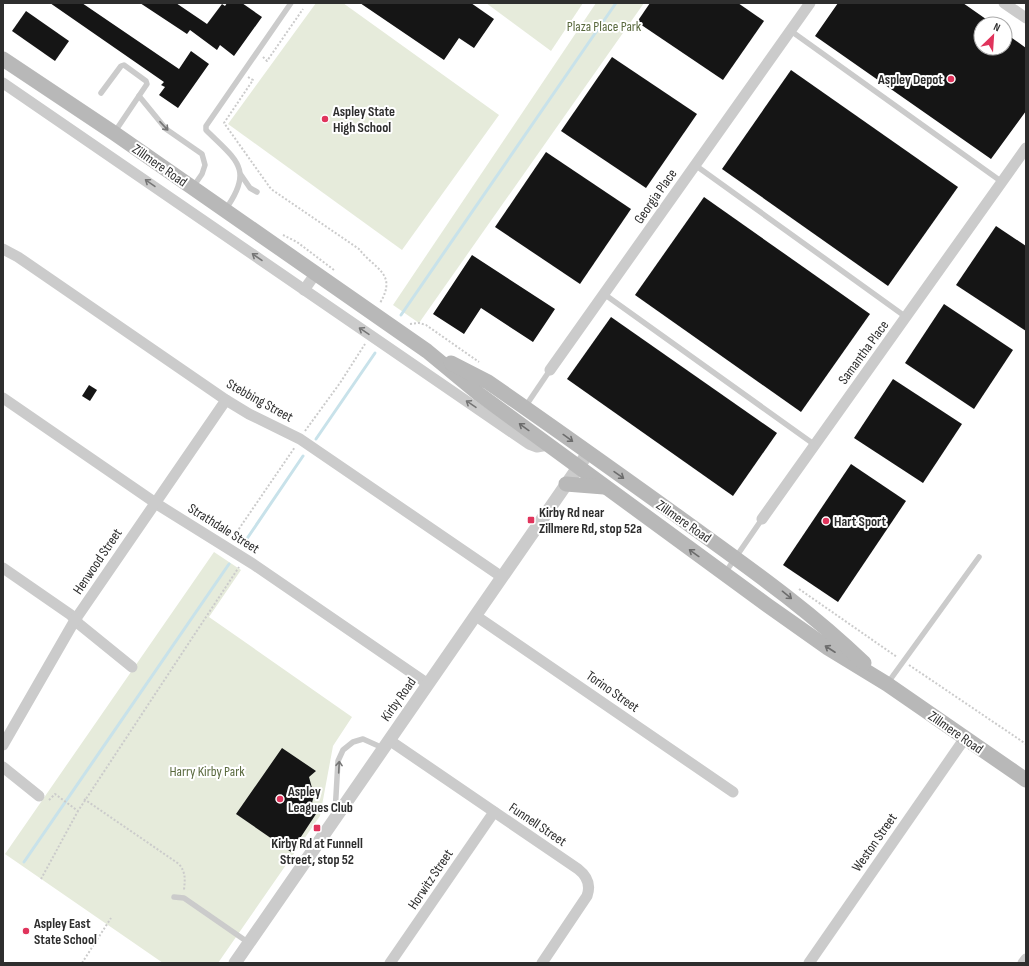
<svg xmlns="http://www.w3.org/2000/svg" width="1029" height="966" font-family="'Sofia Sans Condensed',sans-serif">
  <rect width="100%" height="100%" fill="#fff"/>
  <!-- green -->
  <g fill="#e6ebdb">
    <path d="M316,3H343L499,115L402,250L228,124Z"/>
    <path d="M486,3H583L551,51Z"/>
    <path d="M596,3H644L419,323L393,305Z"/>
    <path d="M214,552L241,570L209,617L352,717L333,746L320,816L218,963H163L5,854Z"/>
  </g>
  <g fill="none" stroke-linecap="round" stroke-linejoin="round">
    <!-- stream -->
    <g stroke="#c8e2ea" stroke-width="3">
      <path d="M401,315L616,3"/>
      <path d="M316,439L375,353"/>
      <path d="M244,543L303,456"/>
      <path d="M24,862L229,564"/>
    </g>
  </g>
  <!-- building -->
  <g fill="#151515">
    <path d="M50,3H82L179,69L191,51L209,64L178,108L159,95L165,87L161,85L164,82Z"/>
    <path d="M140,3H176L207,24L222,4L225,6L227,3H242L262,17L234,56L220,45L217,50L190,30L187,34Z"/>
    <path d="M360,3H471L494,19L474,48L459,38L444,60Z"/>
    <path d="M650,3H738L764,21L723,80L637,22Z"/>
    <path d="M838,3H963L993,24H981V48H1005V33L1026,48V111L991,159L815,36Z"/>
    <path d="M26,11L69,41L55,61L12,31Z"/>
    <path d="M612,57L697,114L646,188L561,131Z"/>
    <path d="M791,70L958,187L888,286L722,169Z"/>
    <path d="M546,152L631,209L580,284L495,227Z"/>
    <path d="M704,197L870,314L801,412L635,295Z"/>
    <path d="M996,226L1026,246V331L956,285Z"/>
    <path d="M472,255L555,309L533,342L481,308L464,334L433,314Z"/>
    <path d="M944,304L1013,350L974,409L905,363Z"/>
    <path d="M611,317L777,433L733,496L567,379Z"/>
    <path d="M893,379L962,424L923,483L854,438Z"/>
    <path d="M89,385L97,390L90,401L82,396Z"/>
    <path d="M851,464L906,501L838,602L783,565Z"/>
    <path d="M282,748L316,771L309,777L314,795L310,811L316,814L291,852L236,814Z"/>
  </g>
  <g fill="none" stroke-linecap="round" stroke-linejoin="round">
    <!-- path -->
    <g stroke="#cbcbcb" stroke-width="2" stroke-dasharray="2 2" stroke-linecap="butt">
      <path d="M263,57L267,61L303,9"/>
      <path d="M248,77L253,80L224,123L271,189L359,249C374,269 398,273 380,303"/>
      <path d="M283,235L297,242L334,270"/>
      <path d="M410,324L419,323L426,325L479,362"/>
      <path d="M305,431L340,383L365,344"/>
      <path d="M232,539L295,447"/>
      <path d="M799,589L897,657"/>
      <path d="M909,665L1026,744"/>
      <path d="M84,799L179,864C186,873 185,879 184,890"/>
      <path d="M49,800L55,794L78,811L239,567"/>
      <path d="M41,879L78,811"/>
      <path d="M82,963L111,918"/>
    </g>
    <!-- service -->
    <g stroke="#cbcbcb" stroke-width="5.5">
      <path d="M791,31L1002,182"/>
      <path d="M101,93L121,66L124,65L146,81L147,84L114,133"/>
      <path d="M139,96L166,129L202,154L205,165L202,174L193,187"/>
      <path d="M695,165L906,317"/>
      <path d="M241,175L250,188L257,192"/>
      <path d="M225,210C255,169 236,160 206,130V126L291,3"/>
      <path d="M604,294L815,445"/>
      <path d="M525,407L550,370"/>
      <path d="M725,573L762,519"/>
      <path d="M887,684L979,557"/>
      <path d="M335,813L338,761L343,750L353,742L363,739L383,748"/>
      <path d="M174,897L184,898L249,943"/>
    </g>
    <!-- minor -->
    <g stroke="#cbcbcb" stroke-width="11">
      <path d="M1004,3L1026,18"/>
      <path d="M3,83L529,444L537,447L548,445"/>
      <path d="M3,249L18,257L226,400L249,414L300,439L502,577"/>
      <path d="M304,290L316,273"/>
      <path d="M550,370L810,3"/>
      <path d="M3,398L160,506L253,564L428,684"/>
      <path d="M762,519L1026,148"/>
      <path d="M3,568L71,615L79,624L132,667"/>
      <path d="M476,616L733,792"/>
      <path d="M389,740L578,869C587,876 591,885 587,896L542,963"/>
      <path d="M3,745L75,620L226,400"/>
      <path d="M3,767L39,796"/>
      <path d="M390,963L494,812"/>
      <path d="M809,963L965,738"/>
      <path d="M1023,963L1026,959"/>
    </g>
    <!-- tertiary -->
    <path stroke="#cbcbcb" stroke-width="13" d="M235,963L588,453"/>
    <!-- secondary -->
    <g stroke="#b8b8b8" stroke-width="15">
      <path d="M3,59L114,133L427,351L479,394L767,605L828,648L887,684L1026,780"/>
      <path d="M451,363L488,382C549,424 609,467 669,510C736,559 804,605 864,663"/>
      <path d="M566,484L604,487"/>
    </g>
  </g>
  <!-- one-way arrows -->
  <defs><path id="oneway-shaft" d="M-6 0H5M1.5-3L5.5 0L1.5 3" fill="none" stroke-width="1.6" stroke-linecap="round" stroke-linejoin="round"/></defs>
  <g stroke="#757575">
    <use href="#oneway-shaft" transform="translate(164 126) rotate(47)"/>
    <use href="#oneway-shaft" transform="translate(150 183) rotate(-145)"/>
    <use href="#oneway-shaft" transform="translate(257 257) rotate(-145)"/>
    <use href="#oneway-shaft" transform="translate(364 331) rotate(-146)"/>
    <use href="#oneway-shaft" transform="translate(471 404) rotate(-146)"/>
    <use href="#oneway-shaft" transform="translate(339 767) rotate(-87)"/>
  </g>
  <g stroke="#6c6c6c">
    <use href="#oneway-shaft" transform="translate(524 427) rotate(-144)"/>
    <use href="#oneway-shaft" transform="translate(568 438) rotate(36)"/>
    <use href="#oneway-shaft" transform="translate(619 475) rotate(35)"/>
    <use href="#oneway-shaft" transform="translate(694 553) rotate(-144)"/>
    <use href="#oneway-shaft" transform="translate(787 595) rotate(39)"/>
    <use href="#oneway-shaft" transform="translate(830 649) rotate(-147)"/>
  </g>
  <!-- markers -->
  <g fill="#e0345c" stroke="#fff" stroke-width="1.5">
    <circle cx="951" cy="79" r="4"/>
    <circle cx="325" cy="119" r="4"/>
    <rect x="527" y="516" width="8" height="8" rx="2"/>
    <circle cx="826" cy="521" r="4"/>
    <circle cx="280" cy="799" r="4"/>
    <rect x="313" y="824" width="8" height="8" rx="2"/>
    <circle cx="26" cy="931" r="4"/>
  </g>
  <g text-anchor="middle" stroke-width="4" stroke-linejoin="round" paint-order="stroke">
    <!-- park labels -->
    <g font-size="14" fill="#58683c" stroke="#fff">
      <text x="604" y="31">Plaza Place Park</text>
      <text x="207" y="776">Harry Kirby Park</text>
    </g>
    <!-- poi labels -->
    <g font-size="14" font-weight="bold" fill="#2e2e2e" stroke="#fff" text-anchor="start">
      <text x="943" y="84" text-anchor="end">Aspley Depot</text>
      <text x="333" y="116">Aspley State<tspan x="333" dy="16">High School</tspan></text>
      <text x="539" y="517">Kirby Rd near<tspan x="539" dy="16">Zillmere Rd, stop 52a</tspan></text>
      <text x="834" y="526">Hart Sport</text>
      <text x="288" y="796">Aspley<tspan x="288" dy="16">Leagues Club</tspan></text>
      <text x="317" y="848" text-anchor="middle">Kirby Rd at Funnell<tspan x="317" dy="16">Street, stop 52</tspan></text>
      <text x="34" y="928">Aspley East<tspan x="34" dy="16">State School</tspan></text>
    </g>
    <!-- street labels -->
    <g font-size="14" fill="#2e2e2e" stroke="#fff">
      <text transform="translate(160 165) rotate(35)" y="5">Zillmere Road</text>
      <text transform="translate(655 196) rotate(-55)" y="5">Georgia Place</text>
      <text transform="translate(863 352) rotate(-54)" y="5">Samantha Place</text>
      <text transform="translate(260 400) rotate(29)" y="5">Stebbing Street</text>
      <text transform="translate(684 521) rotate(35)" y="5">Zillmere Road</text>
      <text transform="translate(224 528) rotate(32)" y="5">Strathdale Street</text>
      <text transform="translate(97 561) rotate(-56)" y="5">Henwood Street</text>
      <text transform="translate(613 691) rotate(35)" y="5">Torino Street</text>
      <text transform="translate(398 699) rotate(-55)" y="5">Kirby Road</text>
      <text transform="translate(956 732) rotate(35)" y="5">Zillmere Road</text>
      <text transform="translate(538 824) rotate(34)" y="5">Funnell Street</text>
      <text transform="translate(874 842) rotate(-55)" y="5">Weston Street</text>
      <text transform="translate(430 879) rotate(-56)" y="5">Horwitz Street</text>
    </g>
  </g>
  <!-- border -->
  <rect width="1029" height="966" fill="none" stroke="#2e2e2e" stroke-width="8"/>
  <!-- north arrow -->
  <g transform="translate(993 36) rotate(25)"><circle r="19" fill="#ffffff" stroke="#ababab"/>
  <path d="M0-3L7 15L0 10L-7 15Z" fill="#e0345c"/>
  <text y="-6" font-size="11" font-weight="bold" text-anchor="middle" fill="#2e2e2e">N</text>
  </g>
</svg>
